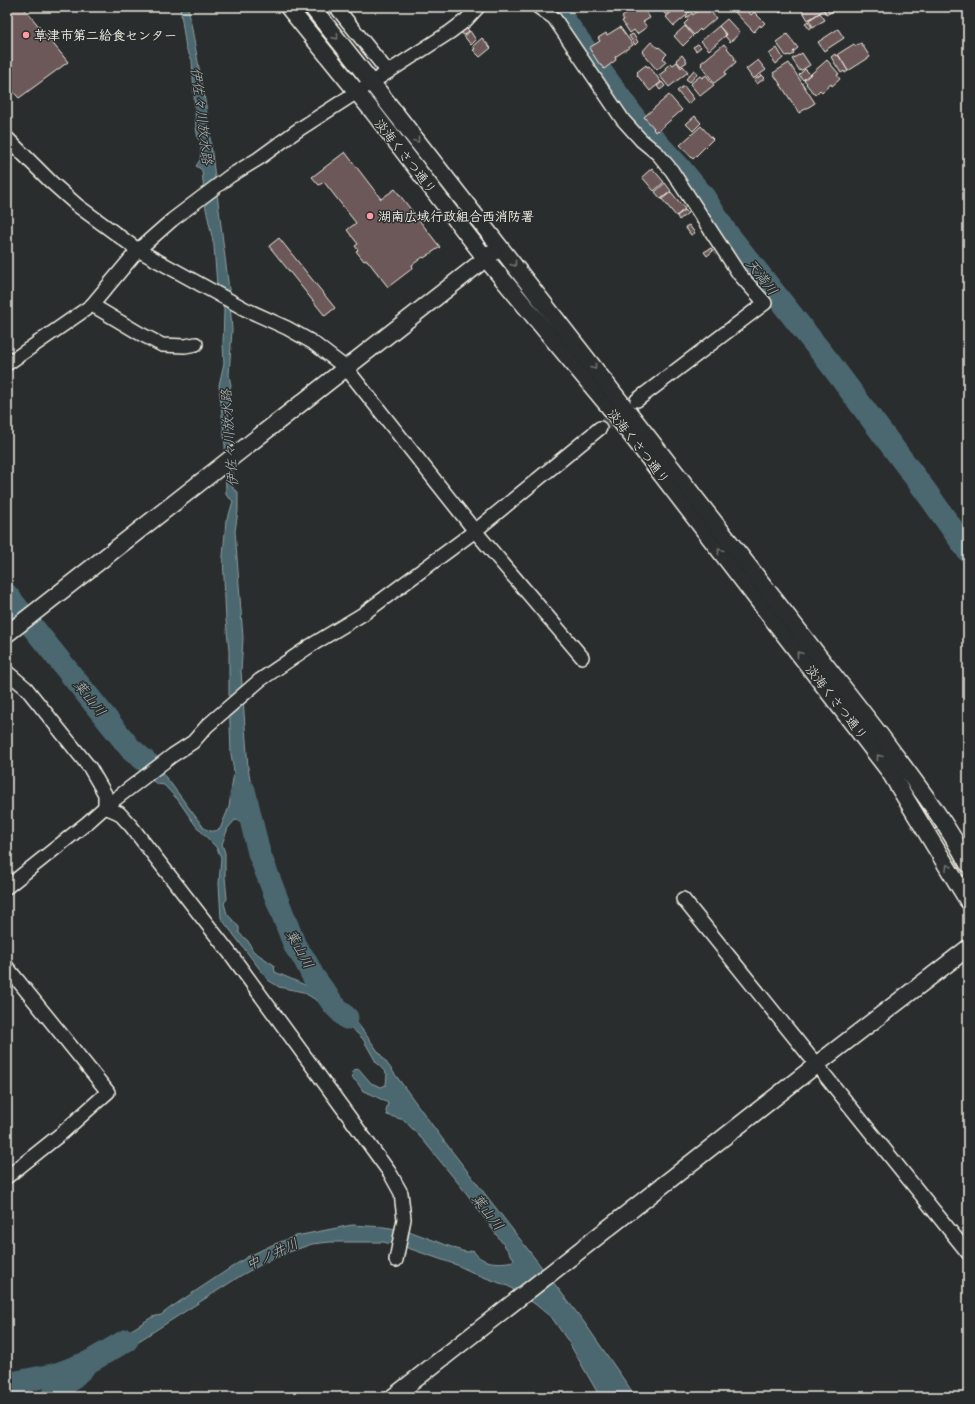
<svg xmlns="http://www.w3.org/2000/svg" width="975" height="1404" font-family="Sriracha,'Klee One',sans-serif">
  <rect width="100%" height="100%" fill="#2a2d2e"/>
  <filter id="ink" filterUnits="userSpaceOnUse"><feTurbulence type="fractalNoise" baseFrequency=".025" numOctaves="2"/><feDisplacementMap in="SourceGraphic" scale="8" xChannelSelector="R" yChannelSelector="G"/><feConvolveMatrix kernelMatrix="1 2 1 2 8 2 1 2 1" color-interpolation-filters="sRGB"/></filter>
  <g filter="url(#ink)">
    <!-- water -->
    <path fill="#4b676f" stroke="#8f9e9f" d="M180,7H188L206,106L229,289L232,330L229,375L231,386L227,394L233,489L238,492V511L235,531L243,638L241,671L248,768L256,814L241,821L235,820L228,828L222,844L225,853V877L227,899L224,903L227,914L239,927V933L248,941L253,951L274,965L275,972L314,989L323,994L331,995L336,997L361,1028L441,1137L584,1322L636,1397H600L568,1341L552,1318L535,1304L508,1286L478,1275L457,1265L405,1247L383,1242H330L312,1244L289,1252L264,1263L242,1275L84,1376L112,1342L152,1317L161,1315L170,1308L247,1257L272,1245L296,1236L352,1225L384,1227L409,1231L462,1251L468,1252L473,1250C480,1264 500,1264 513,1261L514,1259L467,1194L423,1140L404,1120L387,1115L386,1111L388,1103L371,1094L363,1091L357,1082L352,1078L353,1070L359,1069L371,1083L381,1087L386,1085L387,1074L376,1062L363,1039L334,1011L303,992L279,987L268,980L221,918L219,884L221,857L216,847L196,826L178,800L164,785L157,784L142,773L132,753L124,746H132L149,758L169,781L204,828C210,832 214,832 220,829L229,807L234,771L231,754L229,695V651L226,620L223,556L226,520L229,515L233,501L226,495L225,445L219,385L224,363L223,344L224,309L217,285L214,246L205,204L202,170L196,166L200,160L202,141L198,139L196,127L192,60L186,48Z"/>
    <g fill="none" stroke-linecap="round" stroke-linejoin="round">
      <!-- river -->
      <g stroke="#4b676f" stroke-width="23">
        <path d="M551,7L559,13L636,120L680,168L704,197L726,232L829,362L927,493L968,551"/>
        <path d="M7,595L130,748L151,766"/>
        <path d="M241,795L244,790L259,853L295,946L305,960L313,976L334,1005L347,1018"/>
        <path d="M7,1384L57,1374L89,1362L127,1340"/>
        <path d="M52,1397L83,1368"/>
      </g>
    </g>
    <!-- building -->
    <g fill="#6c5959" stroke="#f4f1e8">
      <path d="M7,7H23L68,62L19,98L7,85Z"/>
      <path d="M636,7H643L650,18L643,22L647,27L637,34L634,30L630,33L622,21L624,20L622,17Z"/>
      <path d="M662,7H664L669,13L666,15L660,8Z"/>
      <path d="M677,7H681L688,14L674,26L666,17Z"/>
      <path d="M684,7H696L689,13Z"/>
      <path d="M702,7H707L716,18L701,31L700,29L694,35L684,24L688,20L686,18L692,13L693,15Z"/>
      <path d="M730,7H749L750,8L748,11L751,15L754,12L765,23L761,27L760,25L754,32Z"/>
      <path d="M776,7H789L780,13Z"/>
      <path d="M806,7H823L824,10L808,20L802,10Z"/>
      <path d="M829,7H833L835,10L826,15L824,11Z"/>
      <path d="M820,13L825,20L813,27L809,20Z"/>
      <path d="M727,19L740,33L730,42L725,36L727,35L719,26Z"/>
      <path d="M808,21L812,27L809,29L805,23Z"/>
      <path d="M685,26L693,36L683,46L674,36Z"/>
      <path d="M719,26L726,35L709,50L701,41Z"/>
      <path d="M620,27L633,45L615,57L616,60L604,69L601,65H600L589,48L600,41L598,38L606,33L607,35Z"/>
      <path d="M467,28L469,31L464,35L461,33Z"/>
      <path d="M838,29L844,38L824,51L818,42Z"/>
      <path d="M470,31L476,40L471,45L464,36Z"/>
      <path d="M633,34L638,42L635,45L629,36Z"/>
      <path d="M787,34L798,48L793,52L794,54L790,56L789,55L786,56L776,42Z"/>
      <path d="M482,38L491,48L480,57L473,50L475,49L473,46Z"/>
      <path d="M651,42L658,48L659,47L667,54L663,58L666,62L657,70L642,52Z"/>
      <path d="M861,43L870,57L848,71L838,54L854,44L855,46Z"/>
      <path d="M698,44L701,47L696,51L693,47Z"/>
      <path d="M724,44L735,58L734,59L736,62L725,72L726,74L714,83L701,65L702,64L701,63Z"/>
      <path d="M777,48L783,58L776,64L769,54Z"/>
      <path d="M802,53L810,65L800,71L792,59Z"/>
      <path d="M835,54L836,56L838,55L848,71L845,73L844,71L841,73L831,57Z"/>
      <path d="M682,55L687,62L681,66L676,60Z"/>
      <path d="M758,60L766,70L753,79L746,69Z"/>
      <path d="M827,60L839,74L837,75L840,79L832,86L831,84L822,92L820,90L815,95L806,84L807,83L804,80Z"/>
      <path d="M677,62L681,68L683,66L688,72L669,87L659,75L666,70L665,68L671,63L673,65Z"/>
      <path d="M789,63L815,103L799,113L773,73Z"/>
      <path d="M646,65L647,67L649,66L661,82L650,91L637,75L638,73L637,72Z"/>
      <path d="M805,69L810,74L803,80L799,75Z"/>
      <path d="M694,70L698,73L690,82L686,79Z"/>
      <path d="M706,75L714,85L700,96L690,84L700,76L702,78Z"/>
      <path d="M762,75L765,78L757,84L754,80Z"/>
      <path d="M662,82L665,86L660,90L657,86Z"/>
      <path d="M684,86L694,99L688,104L677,91Z"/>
      <path d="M669,95L682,110L658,131L657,130L655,132L653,129L654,128L644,117Z"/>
      <path d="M695,116L701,123L693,131L686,124Z"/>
      <path d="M701,126L713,139L693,159L680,145Z"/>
      <path d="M345,152L381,199L395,189L440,247L424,258L423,257L412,265L413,268L388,287L367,260L364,261L356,251L358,250L355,246L358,244L347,230L356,223L324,182L319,185L312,177Z"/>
      <path d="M652,168L664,182L654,191L642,177Z"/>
      <path d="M665,183L671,191L661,199L655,192Z"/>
      <path d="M671,192L685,209L676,216L662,199Z"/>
      <path d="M685,210L688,213L679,220L677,216Z"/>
      <path d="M689,225L695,233L691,235L685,227Z"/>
      <path d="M279,238L335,308L325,316L269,246Z"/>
      <path d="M711,248L713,251L707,256L704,252Z"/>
    </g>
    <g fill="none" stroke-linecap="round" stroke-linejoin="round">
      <!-- minor-tunnel -->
      <path stroke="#484a4a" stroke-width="13" stroke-dasharray="13 6" stroke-linecap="butt" d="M600,428L624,410"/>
      <defs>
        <g id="minor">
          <path d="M336,7L388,72"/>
          <path d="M538,7L554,18L623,120L641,140L658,154L672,171L739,274L765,303L637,400"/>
          <path d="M7,138L51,182L78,206L138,250L245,309L287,328L312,342L346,368L475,531L582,657"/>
          <path d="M92,305L139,333L162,345L185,346L196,344"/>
          <path d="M7,364L92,305L138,250L172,220L230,176L258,159L298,130L450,32L466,20L478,7"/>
          <path d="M7,672L26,688L90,768L105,794V807"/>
          <path d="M105,807L119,813L131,826L232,956L390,1173L401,1193L404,1219L396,1260"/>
          <path d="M7,887L87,823L105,807L173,755L193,742L207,726L260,680L310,646L363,614L475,531L600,428"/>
          <path d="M683,899L968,1253"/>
          <path d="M7,967L108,1092L62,1133L7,1177"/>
        </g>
        <g id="tertiary">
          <path d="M288,7L373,112L486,259L614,413L889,771L968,901"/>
          <path d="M312,7L372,83L881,736C911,777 944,818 968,864"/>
          <path d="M7,634L494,252"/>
          <path d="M393,1397L816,1065L968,948"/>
        </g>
      </defs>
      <!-- minor casing -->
      <use href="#minor" stroke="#f4f1e8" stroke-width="16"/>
      <!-- tertiary casing -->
      <use href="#tertiary" stroke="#f4f1e8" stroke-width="19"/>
      <!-- minor -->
      <use href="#minor" stroke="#2a2d2e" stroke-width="13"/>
      <!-- tertiary -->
      <use href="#tertiary" stroke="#2a2d2e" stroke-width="16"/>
    </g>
    <!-- one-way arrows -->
    <defs><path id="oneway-chevron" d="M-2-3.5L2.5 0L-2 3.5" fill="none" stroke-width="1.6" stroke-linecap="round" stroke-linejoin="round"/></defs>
    <g stroke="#71726f">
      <use href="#oneway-chevron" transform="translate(336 37) rotate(51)"/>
      <use href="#oneway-chevron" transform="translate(417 140) rotate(52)"/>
      <use href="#oneway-chevron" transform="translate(514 264) rotate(52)"/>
      <use href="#oneway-chevron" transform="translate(594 367) rotate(52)"/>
      <use href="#oneway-chevron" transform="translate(720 551) rotate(-128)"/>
      <use href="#oneway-chevron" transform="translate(799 654) rotate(-128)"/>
      <use href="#oneway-chevron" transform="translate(879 757) rotate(-128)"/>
      <use href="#oneway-chevron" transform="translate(948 867) rotate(-121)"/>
    </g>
  </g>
  <!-- markers -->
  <g fill="#ff9aa2" stroke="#2a2d2e" stroke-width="1.5">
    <circle cx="26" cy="35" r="4"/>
    <circle cx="370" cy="216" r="4"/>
  </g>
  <g text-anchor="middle" stroke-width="3" stroke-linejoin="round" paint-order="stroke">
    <!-- poi labels -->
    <g font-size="13" font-weight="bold" fill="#f4f1e8" stroke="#2a2d2e" text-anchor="start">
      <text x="34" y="40">草津市第二給食センター</text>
      <text x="378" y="221">湖南広域行政組合西消防署</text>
    </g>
    <!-- street labels -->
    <g font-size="13" fill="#f4f1e8" stroke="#2a2d2e">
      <text transform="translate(406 156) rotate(52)" y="5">淡海くさつ通り</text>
      <text transform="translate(639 446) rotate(52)" y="5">淡海くさつ通り</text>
      <text transform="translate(837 702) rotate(52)" y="5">淡海くさつ通り</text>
    </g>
    <!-- water labels -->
    <g font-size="14" font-style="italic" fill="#b0bab8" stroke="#2a2d2e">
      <text transform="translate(202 116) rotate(83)" y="5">伊佐々川放水路</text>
      <text transform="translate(762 277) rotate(52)" y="5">天満川</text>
      <text transform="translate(229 438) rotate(-94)" y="5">伊佐々川放水路</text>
      <text transform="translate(90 698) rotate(51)" y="5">葉山川</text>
      <text transform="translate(300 949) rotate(61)" y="5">葉山川</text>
      <text transform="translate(488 1212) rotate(52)" y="5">葉山川</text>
      <text transform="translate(272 1254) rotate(-25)" y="5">中ノ井川</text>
    </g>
  </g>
  <!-- margin -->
  <rect width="975" height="1404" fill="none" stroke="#2a2d2e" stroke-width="24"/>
  <rect x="12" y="12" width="951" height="1380" fill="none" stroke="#f4f1e8" stroke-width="1.5" filter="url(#ink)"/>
</svg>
